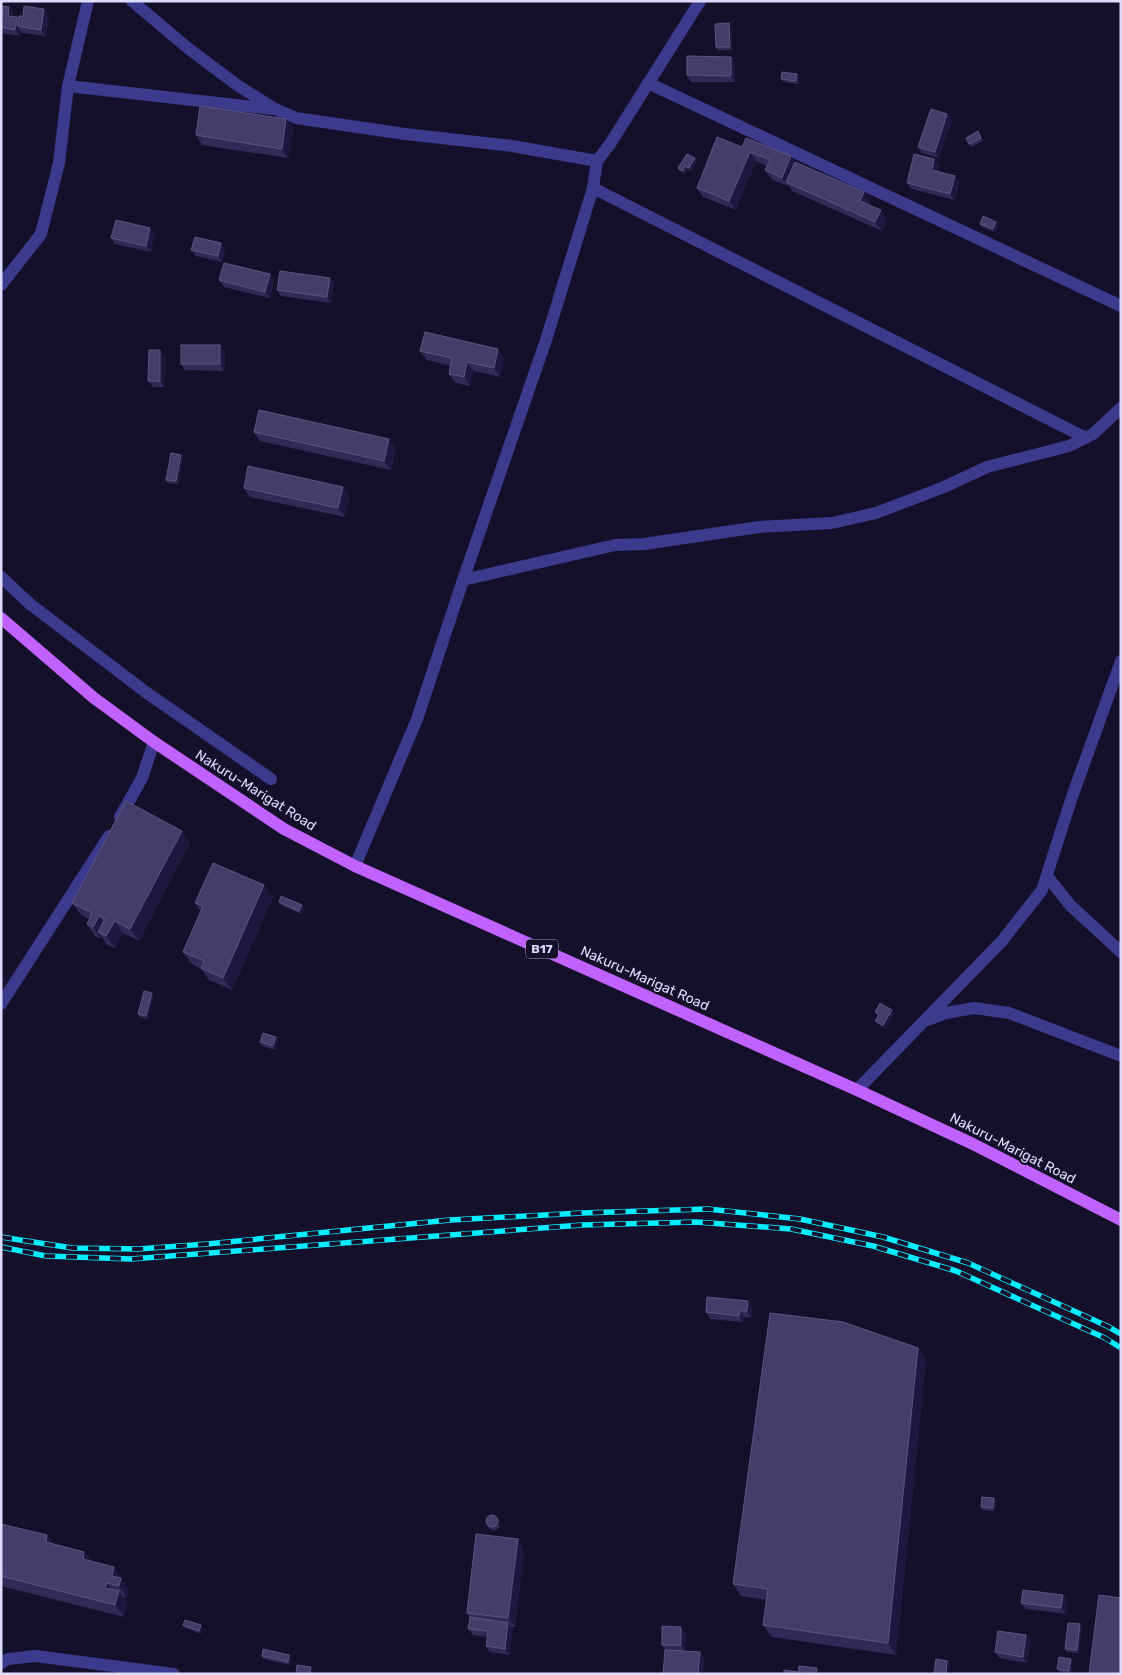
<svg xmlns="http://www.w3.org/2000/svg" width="1122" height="1675" font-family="Rubik,sans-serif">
  <rect width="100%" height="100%" fill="#14102b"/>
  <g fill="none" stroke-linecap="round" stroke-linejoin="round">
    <!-- minor -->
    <g stroke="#3b3a8c" stroke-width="12">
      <path d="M132,1L189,49L237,85L275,109L296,118L405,134L512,146L597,161"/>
      <path d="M648,83L1121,306"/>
      <path d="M68,86L272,109"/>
      <path d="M593,188L1086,438"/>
      <path d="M1,285L41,234L59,163L68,86L88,1"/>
      <path d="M1,577L30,604L147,693L271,779"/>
      <path d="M463,580L615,545L644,544L759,527L832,523L876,513L944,487L987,467L1069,446L1093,434L1121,408"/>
      <path d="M120,817L142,778L154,742"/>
      <path d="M355,866L417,719L463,580L546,340L593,188L597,161L610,144L700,1"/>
      <path d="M1047,876L1070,905L1121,952"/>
      <path d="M1,1004L109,836"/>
      <path d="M928,1020L946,1013L974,1008L1009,1013L1121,1056"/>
      <path d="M857,1090L1002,941L1042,890L1072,797L1121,661"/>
      <path d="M1,1663L8,1659L35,1656L174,1674"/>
    </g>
    <!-- primary -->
    <path stroke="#c162ff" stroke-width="12" d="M1,618L94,698L154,742L284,829L355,866L857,1090L973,1144L1121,1220"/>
    <defs>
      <g id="rail">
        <path d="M1,1237L72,1248L138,1249L207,1244L450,1220L582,1213L708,1209L800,1219L883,1237L968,1263L1107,1326L1121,1334"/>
        <path d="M1,1247L46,1256L131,1259L582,1225L696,1222L791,1229L873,1246L956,1271L1105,1338L1121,1348"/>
      </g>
    </defs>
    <!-- rail casing -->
    <use href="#rail" stroke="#07ecff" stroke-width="5.5"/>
    <!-- rail -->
    <use href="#rail" stroke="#14102b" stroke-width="4" stroke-dasharray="11" stroke-linecap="butt"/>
  </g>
  <!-- wall -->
  <g fill="#322959">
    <path d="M1,6L9,7L13,13V16L19,19L23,16L44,9L49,15L46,36L22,33L20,31V36L1,33Z"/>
    <path d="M729,23L731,26L732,50H718L716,47Z"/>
    <path d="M731,57L735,63V82H691L687,75Z"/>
    <path d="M797,74L799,77V84L783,82L781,79Z"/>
    <path d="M286,119L293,128L288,158L202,145L196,135Z"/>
    <path d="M952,120L939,158L922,153L918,147Z"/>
    <path d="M978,131L983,141L971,147L969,144Z"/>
    <path d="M742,147L791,156L795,162L870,201L869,205L887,219L882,231L792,191L789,186L772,180L765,170L767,166L756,161L736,210L703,197L697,188Z"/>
    <path d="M695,158L697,162L691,171L688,169L685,174L680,171L678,168Z"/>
    <path d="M934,159L939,165L937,171L955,176L959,182L955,200L912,189L907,183Z"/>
    <path d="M980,224L998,225L995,232L982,227Z"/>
    <path d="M155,234L151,252L115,244L111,238Z"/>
    <path d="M221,243L225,249L222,262L196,256L191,250Z"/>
    <path d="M270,274L274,281L270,298L224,287L219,280Z"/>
    <path d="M330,278L334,284L331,303L281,296L277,290Z"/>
    <path d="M160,350L165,356L164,387H153L148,381Z"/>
    <path d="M420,351L504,358L500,377L474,371L470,386L455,383L449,374L450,366L427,360Z"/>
    <path d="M225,352L224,371L185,370L181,364Z"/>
    <path d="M254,432L389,439L396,448L391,470L260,441Z"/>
    <path d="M181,455L183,458L178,484L168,483L166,480Z"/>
    <path d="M343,487L349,496L345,517L250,497L244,488Z"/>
    <path d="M190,843L139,941L123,933L115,948L106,944L102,937L101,939L95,936L87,924L89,919L81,915L72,903Z"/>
    <path d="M273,897L232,990L209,980L201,969L192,964L183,952L201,911L195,903Z"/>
    <path d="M279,902L302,905L304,908L301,914L281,905Z"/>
    <path d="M154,996L148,1019L140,1017L138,1014Z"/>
    <path d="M892,1010L894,1014L885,1028L878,1024L875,1021L878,1016L875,1012Z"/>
    <path d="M278,1040L275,1050L262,1046L260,1042Z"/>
    <path d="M752,1307L751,1318L744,1317L743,1322L710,1319L706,1312Z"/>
    <path d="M918,1348L926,1360L896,1655L772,1637L763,1625L767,1600L741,1596L733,1584Z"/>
    <path d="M996,1501L995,1511L983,1510L981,1507Z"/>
    <path d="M498,1518L500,1521V1527L496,1530L492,1531L485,1523Z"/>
    <path d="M1,1524L47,1535L53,1544L84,1552L91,1561L123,1579L122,1580L129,1590L127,1598L122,1597L127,1603L124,1617L1,1586Z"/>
    <path d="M518,1539L524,1549L515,1627H511L513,1629L509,1655L490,1652L486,1646L487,1637L473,1635L468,1629L470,1618L467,1613Z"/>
    <path d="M1063,1595L1067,1601L1066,1614L1026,1609L1021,1603Z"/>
    <path d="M183,1625L203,1628L201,1634L185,1628Z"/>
    <path d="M1082,1627L1079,1653L1067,1652L1065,1649Z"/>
    <path d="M686,1633L685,1651L700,1652L704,1659L703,1674H663L665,1650L662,1645Z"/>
    <path d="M1026,1635L1031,1641L1027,1663L999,1658L995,1652Z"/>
    <path d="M262,1656L291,1658L290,1665L264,1659Z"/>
    <path d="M1073,1662L1071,1674L1060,1672L1057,1669Z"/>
  </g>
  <!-- shaded-wall -->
  <g fill="#1e173f">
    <path d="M9,7L13,13L12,22L8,16Z"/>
    <path d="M44,9L49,15L46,36L41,30Z"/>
    <path d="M17,17L21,23L17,26L20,31V36L15,30Z"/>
    <path d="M729,23L731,26L732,50L730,47Z"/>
    <path d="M731,57L735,63V82L731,76Z"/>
    <path d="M797,74L799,77V84L796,81Z"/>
    <path d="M947,114L952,120L939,158L935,152Z"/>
    <path d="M286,119L293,128L288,158L282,149Z"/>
    <path d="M750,152L756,161L736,210L729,201Z"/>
    <path d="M791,156L797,165L786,182L789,187L782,178Z"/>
    <path d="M695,158L697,162L691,171L689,168Z"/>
    <path d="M934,159L939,165L936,176L932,170Z"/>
    <path d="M685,166L688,169L685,174L683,171Z"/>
    <path d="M955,176L959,182L955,200L950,194Z"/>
    <path d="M864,192L870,201L866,210L860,201Z"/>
    <path d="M881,210L887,219L882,231L875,222Z"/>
    <path d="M996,222L998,225L995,232L993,229Z"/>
    <path d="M150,228L155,234L151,252L146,246Z"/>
    <path d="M221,243L225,249L222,262L218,256Z"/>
    <path d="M270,274L274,281L270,298L265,292Z"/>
    <path d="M330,278L334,284L331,303L327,297Z"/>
    <path d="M220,345L225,352L224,371L220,364Z"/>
    <path d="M498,349L504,358L500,377L494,368Z"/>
    <path d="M160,350L165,356L164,387L160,381Z"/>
    <path d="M467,362L474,371L470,386L464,377Z"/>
    <path d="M389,439L396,448L391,470L384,461Z"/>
    <path d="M181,455L183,458L178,484L176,481Z"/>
    <path d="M343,487L349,496L345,517L338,508Z"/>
    <path d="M182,831L190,843L139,941L130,929Z"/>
    <path d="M264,885L273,897L232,990L223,978Z"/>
    <path d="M302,905L304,908L301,914L299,911Z"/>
    <path d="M99,916L107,928L98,932L102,937L101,939L93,927Z"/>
    <path d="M115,921L123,933L115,948L106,936Z"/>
    <path d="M152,993L154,996L148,1019L146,1016Z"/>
    <path d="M892,1010L894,1014L885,1028L883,1025Z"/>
    <path d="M276,1037L278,1040L275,1050L273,1046Z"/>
    <path d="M748,1301L752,1307L751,1318L747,1311Z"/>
    <path d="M740,1311L744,1317L743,1322L739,1316Z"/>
    <path d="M918,1348L926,1360L896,1655L888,1643Z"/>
    <path d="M994,1498L996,1501L995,1511L993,1508Z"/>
    <path d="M498,1518L500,1521V1527L498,1524Z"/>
    <path d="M47,1535L56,1547L46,1542Z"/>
    <path d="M518,1539L524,1549L515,1627L508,1618Z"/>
    <path d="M84,1552L93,1564L83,1559Z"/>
    <path d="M114,1567L129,1590L127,1598L112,1576Z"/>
    <path d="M107,1583L115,1595L105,1588Z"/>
    <path d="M119,1591L127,1603L124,1617L115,1605Z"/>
    <path d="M1063,1595L1067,1601L1066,1614L1061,1608Z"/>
    <path d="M508,1623L513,1629L509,1655L505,1649Z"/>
    <path d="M1080,1624L1082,1627L1079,1653L1077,1650Z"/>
    <path d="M201,1625L203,1628L201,1634L199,1631Z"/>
    <path d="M681,1627L686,1633L685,1651L681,1645Z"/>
    <path d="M1026,1635L1031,1641L1027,1663L1023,1657Z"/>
    <path d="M700,1652L704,1659L703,1674H698Z"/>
    <path d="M289,1655L291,1658L290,1665L288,1662Z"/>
    <path d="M1071,1659L1073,1662L1071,1674L1069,1671Z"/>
    <path d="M947,1661L950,1664L948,1674H946Z"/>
    <path d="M311,1667L313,1670V1674H310Z"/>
    <path d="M817,1668L821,1674H816Z"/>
  </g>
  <!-- building -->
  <g fill="#443c6b" stroke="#5c5582">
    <path d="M1,6L9,7L8,16L17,17L15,30L1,27Z"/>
    <path d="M24,6L44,9L41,30L17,26L19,16H23Z"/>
    <path d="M729,23L730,47H716L715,24Z"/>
    <path d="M687,56L731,57V76L687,75Z"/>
    <path d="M782,72L797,74L796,81L781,79Z"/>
    <path d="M200,106L286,119L282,149L196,135Z"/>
    <path d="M931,109L947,114L935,152L918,147Z"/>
    <path d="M978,131L981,138L969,144L966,138Z"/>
    <path d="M717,137L742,147L746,138L791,156L782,178L765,170L770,160L750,152L729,201L697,188Z"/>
    <path d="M687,154L695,158L689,168L685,166L683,171L678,168Z"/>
    <path d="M914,154L934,159L932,170L955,176L950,194L907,183Z"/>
    <path d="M795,162L864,192L860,201L881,210L875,222L786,182Z"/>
    <path d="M983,216L996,222L993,229L980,224Z"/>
    <path d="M116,220L150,228L146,246L111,238Z"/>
    <path d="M195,237L221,243L218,256L191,250Z"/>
    <path d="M224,263L270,274L265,292L219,280Z"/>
    <path d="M280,271L330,278L327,297L277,290Z"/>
    <path d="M425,332L498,349L494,368L467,362L464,377L449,374L452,358L420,351Z"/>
    <rect x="181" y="345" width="39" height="19"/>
    <path d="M149,350H160V381H148Z"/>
    <path d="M259,410L389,439L384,461L254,432Z"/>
    <path d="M171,453L181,455L176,481L166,480Z"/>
    <path d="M248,466L343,487L338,508L244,488Z"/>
    <path d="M126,801L182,831L130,929L115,921L106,936L98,932L105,919L99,916L93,927L87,924L92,913L72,903Z"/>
    <path d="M213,863L264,885L223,978L201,968L204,961L183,952L203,906L195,903Z"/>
    <path d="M281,896L302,905L299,911L279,902Z"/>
    <path d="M144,991L152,993L146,1016L138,1014Z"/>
    <path d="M880,1003L892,1010L883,1025L875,1021L879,1015L875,1012Z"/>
    <path d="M263,1033L276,1037L273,1046L260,1042Z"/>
    <path d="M707,1297L748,1301L747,1311H740L739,1316L706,1312Z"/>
    <path d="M770,1313L843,1322L918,1348L888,1643L763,1625L768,1589L733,1584Z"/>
    <path d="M982,1497L994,1498L993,1508L981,1507Z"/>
    <circle cx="492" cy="1521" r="6"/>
    <path d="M1,1524L47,1535L46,1542L84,1552L83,1559L114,1567L112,1576L121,1578L119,1586L107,1583L105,1588L119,1591L115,1605L1,1576Z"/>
    <path d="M476,1534L518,1539L508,1618L467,1613Z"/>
    <path d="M1023,1590L1063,1595L1061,1608L1021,1603Z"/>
    <path d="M1099,1595L1121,1598V1674H1089Z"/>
    <path d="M470,1617L508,1623L505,1649L486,1646L488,1631L468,1629Z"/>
    <path d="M185,1620L201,1625L199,1631L183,1625Z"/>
    <path d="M1068,1623L1080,1624L1077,1650L1065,1649Z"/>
    <path d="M662,1626L681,1627V1645H662Z"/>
    <path d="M998,1631L1026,1635L1023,1657L995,1652Z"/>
    <path d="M263,1649L289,1655L288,1662L262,1656Z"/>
    <path d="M665,1650L700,1652L698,1674H663Z"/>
    <path d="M1059,1657L1071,1659L1069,1671L1057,1669Z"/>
    <path d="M936,1659L947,1661L946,1674H934Z"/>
    <path d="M297,1665L311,1667L310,1674H296Z"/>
    <path d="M799,1666L817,1668L816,1674H798Z"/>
    <path d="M784,1670L798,1672V1674H784Z"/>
  </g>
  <g text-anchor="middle" stroke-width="4.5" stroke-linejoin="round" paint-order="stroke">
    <!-- shield labels -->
    <rect fill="#14102b" stroke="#a19ebf" stroke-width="1" x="526" y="939.5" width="32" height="19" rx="4"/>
    <g font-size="12" font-weight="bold" fill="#dedbff">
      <text x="542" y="953">B17</text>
    </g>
    <!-- street labels -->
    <g font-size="14" fill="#dedbff" stroke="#14102b">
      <text transform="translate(256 790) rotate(32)" y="5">Nakuru-Marigat Road</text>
      <text transform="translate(645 978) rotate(24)" y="5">Nakuru-Marigat Road</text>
      <text transform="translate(1013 1148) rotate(27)" y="5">Nakuru-Marigat Road</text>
    </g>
  </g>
  <!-- border -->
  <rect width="1122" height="1675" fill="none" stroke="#dedbff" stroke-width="5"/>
</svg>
